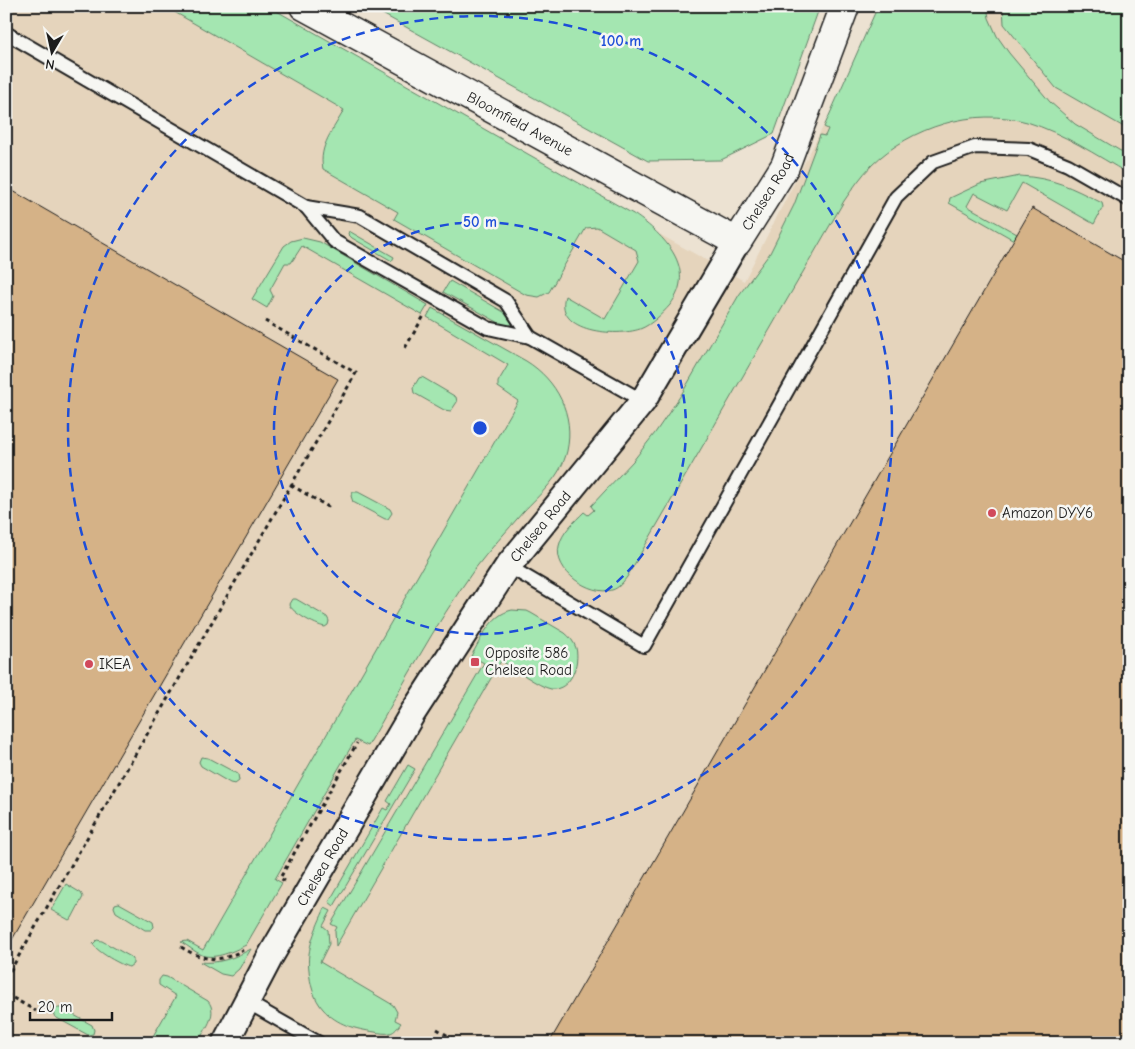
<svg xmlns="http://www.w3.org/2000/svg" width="1135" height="1049" font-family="'Comic Neue',sans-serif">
  <rect width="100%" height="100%" fill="#ece2d2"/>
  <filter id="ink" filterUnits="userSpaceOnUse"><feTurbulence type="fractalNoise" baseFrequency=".02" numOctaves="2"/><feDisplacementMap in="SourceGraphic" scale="10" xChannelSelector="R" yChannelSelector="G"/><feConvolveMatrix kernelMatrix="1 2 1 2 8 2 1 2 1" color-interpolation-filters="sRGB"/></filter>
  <g filter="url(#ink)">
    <!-- built -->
    <path fill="#e5d4bc" d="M6,6H246L744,281L885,6H1101L1129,23V1043H6Z"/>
    <!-- green -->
    <g fill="#a4e6b1" stroke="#608166">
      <path d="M164,6H268L635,215C664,235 698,269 670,305C662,314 651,325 640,329C617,337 554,333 565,296L605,319L639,261L636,250L597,227L586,228L549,292L539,297L526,295L394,219L398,212L323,169C318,146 334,129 344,110Z"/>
      <path d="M368,6H820L774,134L721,160L648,161Z"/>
      <path d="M878,6H987L989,18L997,36L1009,53L1050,102L1075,124L1129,156V174C1096,155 1063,133 1027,122C974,107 911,127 872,165C861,176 853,188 844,201L627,577C623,582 619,588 612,590C590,596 553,571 559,546C562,532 574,522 584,512L588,515L594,510L591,506L633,461L655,433L681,395L739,295L770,253L794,205L820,135L825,136L828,129L824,127Z"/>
      <path d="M1003,6H1129V130L1056,88L1004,24Z"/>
      <path d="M1020,176C1053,178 1071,187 1100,202L1102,203L1103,207L1094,224L1022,183L1007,210L974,193L967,206L1017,234L1014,240L949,203L950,198L980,184Z"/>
      <path d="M349,231L394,257L392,261L352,238L348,234Z"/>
      <path d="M303,238L320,242L428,305L422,315L302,246L291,263H285L270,290L273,296L267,308L252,299L284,246L291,241Z"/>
      <path d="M450,281L509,315L513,320L512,324L508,326L503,325L443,292Z"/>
      <path d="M432,308L526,361C557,380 575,415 567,451C561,477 540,494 523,512C507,531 489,550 474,570C434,626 402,687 368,746L355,740L275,879L282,883L246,945C234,951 215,960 202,955C195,952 188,946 181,942L187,941L203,950L518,401L498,387V382L508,365L427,317Z"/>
      <path d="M422,377L456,397L457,402L451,411L444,410L414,393L413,388L419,378Z"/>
      <path d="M353,492H358L390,509L392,513L388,519H385L353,502L351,496Z"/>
      <path d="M292,599H296L327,617L329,621L328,625L325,627C315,625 291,612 289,604Z"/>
      <path d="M512,610L527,611L531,613L565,633C570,637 574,642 576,648C580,663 571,691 551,689C539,687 513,667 501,661L336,946L335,931L337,927L331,924L484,663L471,656C482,638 490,615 512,610Z"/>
      <path d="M201,757L208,758L238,774L239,781L235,784L230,783L201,766L199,762Z"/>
      <path d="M408,765L415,769L334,906L329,902L383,808L387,810L391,804L387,801Z"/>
      <path d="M66,884L81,893L83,897L72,918L69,920L51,910Z"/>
      <path d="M119,903L153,922L154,927L151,930H145L116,912L114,907L115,904Z"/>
      <path d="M325,908L331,911L323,926L328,930L329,944L320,962L393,1005L397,1012L395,1020L401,1023C398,1027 395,1032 390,1033C385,1034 379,1033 375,1032C355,1029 337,1025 323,1009C314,999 310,984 309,970C306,949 316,928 325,908Z"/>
      <path d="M97,940L102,941L131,957L133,959V964L129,967C121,965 97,952 93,944Z"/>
      <path d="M251,949L239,969L231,976L221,974L200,962C219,964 234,958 251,949Z"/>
      <path d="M162,976L167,977L208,1001C219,1014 204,1031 197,1043H149L176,996L159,985V980Z"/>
      <path d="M55,1008H61L92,1025L94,1030L93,1034L88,1035L55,1017L53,1013Z"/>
    </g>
    <!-- building -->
    <g fill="#d5b287" stroke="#1c1c1c">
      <path d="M6,187L338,379L6,950Z"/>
      <path d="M1032,208L1129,264V1043H549Z"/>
    </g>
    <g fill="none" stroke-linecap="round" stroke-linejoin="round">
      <defs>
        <g id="lane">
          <path d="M6,33L306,207L334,241L488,328L530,337L643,401"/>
          <path d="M306,207L360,216L506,301L530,337"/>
          <path d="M508,566L644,646L896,197L933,162L975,147L1029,149L1068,165L1129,200"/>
          <path d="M247,1002L319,1043"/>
        </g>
        <g id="street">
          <path id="s1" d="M225,1043L270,957L412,714L508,566L643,401L737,242"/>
        </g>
        <g id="secondary">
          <path id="s2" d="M304,6L737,242L785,166L845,6"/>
        </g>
      </defs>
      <!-- lane casing -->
      <use href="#lane" stroke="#1c1c1c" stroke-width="16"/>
      <!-- street casing -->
      <use href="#street" stroke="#1c1c1c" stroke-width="29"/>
      <!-- secondary casing -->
      <use href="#secondary" stroke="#1c1c1c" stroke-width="31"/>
      <!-- path -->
      <g stroke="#1c1c1c" stroke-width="3" stroke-dasharray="4 4" stroke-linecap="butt">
        <path d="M405,348L425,314"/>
        <path d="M291,485L330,508"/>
        <path d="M285,881L280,878L357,743"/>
        <path d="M181,947C204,961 219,963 243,950"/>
        <path d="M6,978L356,373L265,321"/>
        <path d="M6,994L36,1011"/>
        <path d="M437,1029L460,1043"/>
      </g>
      <!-- lane -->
      <use href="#lane" stroke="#f6f6f2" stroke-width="12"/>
      <!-- street -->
      <use href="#street" stroke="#f6f6f2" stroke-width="25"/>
      <!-- secondary -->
      <use href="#secondary" stroke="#f6f6f2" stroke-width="28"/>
    </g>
  </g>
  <!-- distance rings -->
  <g fill="none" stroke="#1d4ed8" stroke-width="2.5" stroke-dasharray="9 6">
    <circle cx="480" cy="428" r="206"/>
    <circle cx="480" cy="428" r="412"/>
  </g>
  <!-- markers -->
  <g fill="#d1495b" stroke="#f6f6f2" stroke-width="2">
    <circle cx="992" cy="513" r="5"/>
    <rect x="470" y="657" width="10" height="10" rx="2.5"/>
    <circle cx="89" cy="664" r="5"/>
  </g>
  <g text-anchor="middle" stroke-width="5" stroke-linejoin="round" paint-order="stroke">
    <!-- street labels -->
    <g font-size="15" fill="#1c1c1c" stroke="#f6f6f2">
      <text dy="5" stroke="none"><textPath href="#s2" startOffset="246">Bloomfield Avenue</textPath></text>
      <text dy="5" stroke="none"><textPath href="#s2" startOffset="552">Chelsea Road</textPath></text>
      <text dy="5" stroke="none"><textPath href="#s1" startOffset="606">Chelsea Road</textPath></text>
      <text dy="5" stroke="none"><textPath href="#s1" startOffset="201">Chelsea Road</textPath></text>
    </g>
    <!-- poi labels -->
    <g font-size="15" fill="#1c1c1c" stroke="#f6f6f2" text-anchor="start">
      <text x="1002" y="518">Amazon DYY6</text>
      <text x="485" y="658">Opposite 586<tspan x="485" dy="17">Chelsea Road</tspan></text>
      <text x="99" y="669">IKEA</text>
    </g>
  </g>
  <circle cx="480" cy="428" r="8" fill="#1d4ed8" stroke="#f6f6f2" stroke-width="2.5"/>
  <g font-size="15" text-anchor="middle" font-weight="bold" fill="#1d4ed8" stroke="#f6f6f2" stroke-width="5" stroke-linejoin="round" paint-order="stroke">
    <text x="621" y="46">100 m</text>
    <text x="480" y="227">50 m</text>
  </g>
  <!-- margin -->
  <rect width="1135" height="1049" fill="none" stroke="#f6f6f2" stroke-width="25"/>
  <rect x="12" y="12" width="1110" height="1024" fill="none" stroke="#1c1c1c" stroke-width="2" filter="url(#ink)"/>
  <!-- north arrow -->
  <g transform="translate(52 52) rotate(189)" stroke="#f6f6f2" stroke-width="4" paint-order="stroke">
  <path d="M0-4L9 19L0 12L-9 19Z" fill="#1c1c1c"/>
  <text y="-8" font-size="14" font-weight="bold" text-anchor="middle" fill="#1c1c1c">N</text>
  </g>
  <!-- scale -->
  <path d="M30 1012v8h82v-8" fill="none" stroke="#1c1c1c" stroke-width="2.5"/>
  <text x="38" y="1012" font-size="15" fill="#1c1c1c" stroke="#f6f6f2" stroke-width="4" paint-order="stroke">20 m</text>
</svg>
